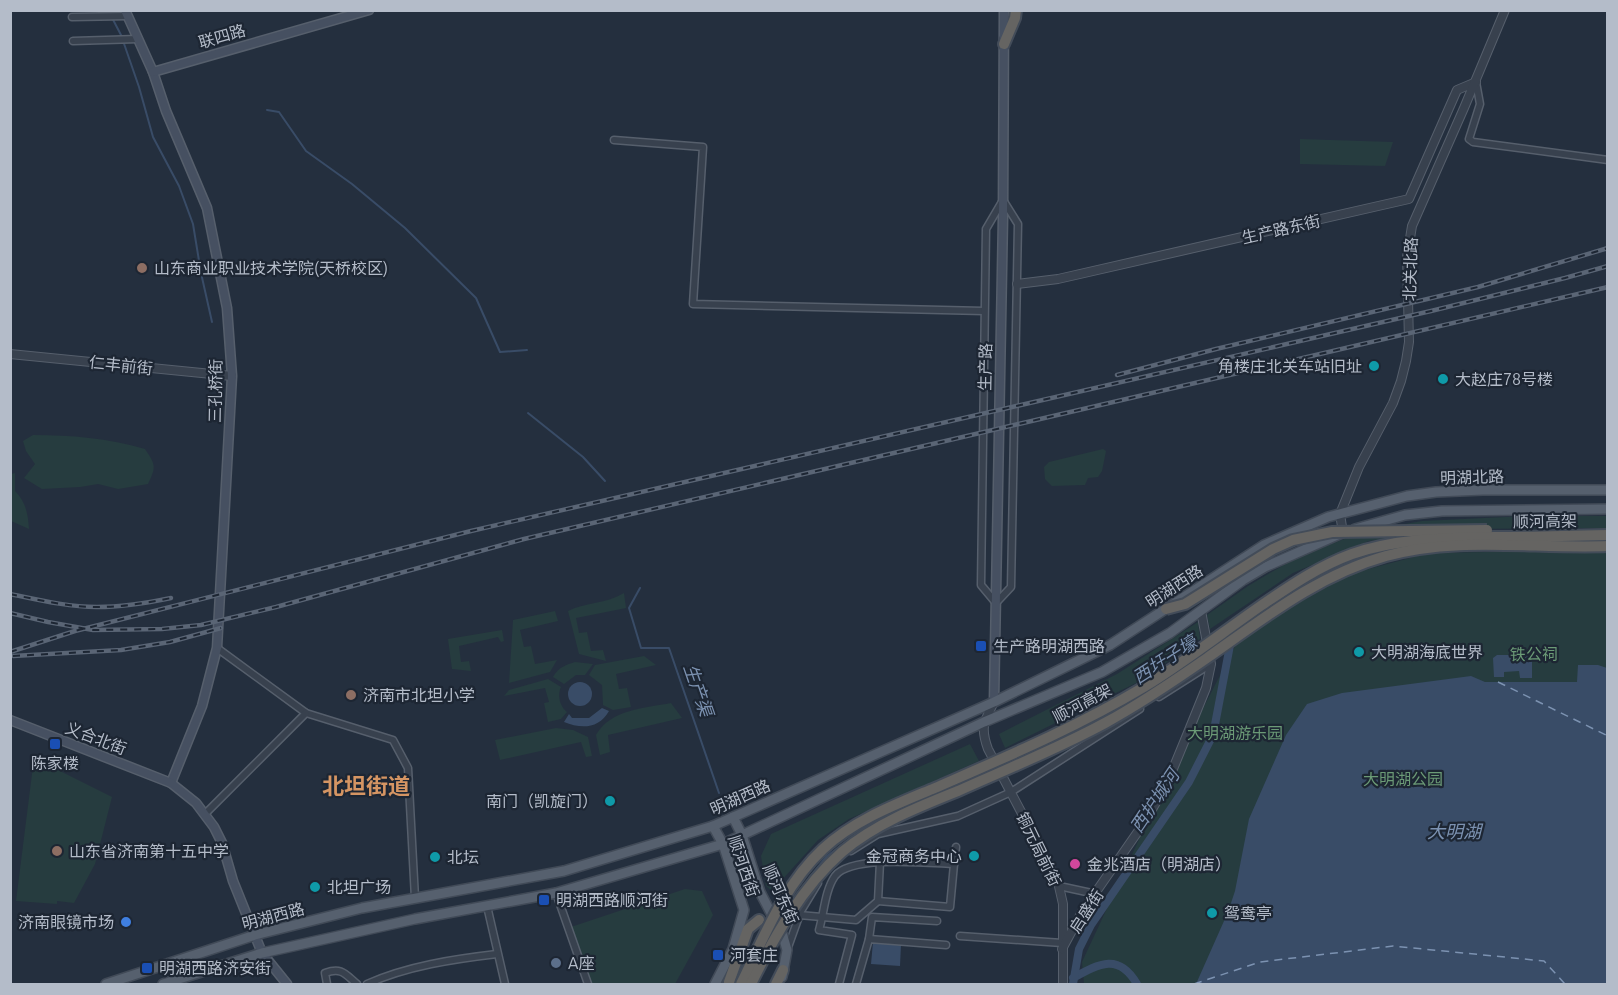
<svg xmlns="http://www.w3.org/2000/svg" width="1618" height="995" font-family="Ubuntu,'Noto Sans SC',sans-serif">
  <rect width="100%" height="100%" fill="#242f3e"/>
  <!-- green -->
  <g fill="#263c3f">
    <path d="M1300,139L1393,142L1385,166L1300,164Z"/>
    <path d="M33,435C71,435 108,438 145,449C155,464 157,466 148,484L118,489L98,484L80,487L42,489L24,478L35,464L26,451L23,441Z"/>
    <path d="M1103,449L1106,451L1102,471L1098,477L1088,478L1085,485L1052,486L1045,479L1044,467L1049,462Z"/>
    <path d="M15,473V491C26,502 28,514 29,529L11,521V474Z"/>
    <path d="M1526,516H1607V528L1455,529L1369,541L1293,573L1210,629L1207,615L1248,586L1297,557L1365,531L1422,521Z"/>
    <path d="M1607,550V984H1084L1082,962L1169,775L1236,644L1287,609L1353,573L1429,553Z"/>
    <path d="M624,593L626,608L576,618L579,633L587,632L591,651L603,650L606,661L579,654L568,611C586,602 606,604 624,593Z"/>
    <path d="M555,611L558,621L520,630L524,647L531,646L535,664L557,660L550,672L509,683L513,620Z"/>
    <path d="M1198,622L1200,639L1138,682L1005,748L999,734L1117,674Z"/>
    <path d="M502,630L504,641L501,642L498,637L459,646L461,662L469,661L471,671L452,669L448,639Z"/>
    <path d="M644,656L656,665L616,674L619,689L627,688L631,707L613,710L603,705L602,685L589,675L595,665Z"/>
    <path d="M575,662L593,664L585,675H576L564,684L553,677C558,668 565,665 575,662Z"/>
    <path d="M548,679L561,687C557,696 560,706 567,712L561,719L548,722L544,703L549,702L545,688L504,696L509,690Z"/>
    <path d="M671,703L682,718L608,735L610,752L600,755L596,735C611,709 645,708 671,703Z"/>
    <path d="M556,728L573,730L588,737L592,756L586,757L581,742L500,760L495,740Z"/>
    <path d="M970,744L979,761L849,819L818,840L772,891L766,886L761,856L771,834Z"/>
    <path d="M34,758L112,797L95,864L74,903L57,901V904L16,901Z"/>
    <path d="M685,889L702,891L713,915L675,984H588L568,928Z"/>
  </g>
  <!-- water -->
  <g fill="#394c67">
    <path d="M1497,655H1528L1532,657V678H1520L1519,671L1504,672V677H1494L1493,658Z"/>
    <path d="M1578,665H1598L1607,668V984H1196L1228,912L1235,891L1249,819L1286,735L1307,704L1342,693L1471,676L1485,682H1577Z"/>
    <circle cx="580" cy="694" r="12"/>
    <path d="M602,708L609,711C599,729 581,729 564,722L569,714L572,718H589Z"/>
    <path d="M873,942L901,944L900,966L871,964Z"/>
  </g>
  <g fill="none" stroke-linecap="round" stroke-linejoin="round">
    <!-- stream -->
    <g stroke="#394c67" stroke-width="2">
      <path d="M108,10L121,35L139,87L153,137L179,186L193,224L201,273L212,322"/>
      <path d="M267,110L279,112L306,151L352,184L405,228L476,298L500,352L527,350"/>
      <path d="M528,413L583,457L605,481"/>
      <path d="M640,588L629,608L641,648H669L719,793"/>
      <path d="M1000,766L1071,732"/>
      <path d="M809,878L827,856L869,825L908,805L995,768"/>
      <path d="M780,920L797,895"/>
    </g>
    <!-- canal -->
    <g stroke="#394c67" stroke-width="8">
      <path d="M1073,978C1100,963 1119,953 1137,984"/>
      <path d="M1073,984L1079,949L1091,925L1189,782L1213,735L1231,640L1238,624"/>
    </g>
    <!-- ferry -->
    <g stroke="#7c92b1" stroke-width="1.5" stroke-dasharray="8 6" stroke-linecap="butt">
      <path d="M1498,682L1608,736"/>
      <path d="M1194,984L1260,962L1393,946L1544,961L1565,984"/>
    </g>
    <defs>
      <g id="minor">
        <path d="M72,17L128,16"/>
        <path d="M73,41L138,39"/>
        <path d="M1476,82L1480,104L1469,139L1473,142L1608,160"/>
        <path d="M614,140L703,147L693,304L984,311"/>
        <path d="M1003,200L1018,224L1011,587L996,603L981,585L986,229Z"/>
        <path d="M217,648L306,713L393,740L408,768L415,898"/>
        <path d="M1159,697L1211,664"/>
        <path d="M205,814L306,713"/>
        <path d="M851,851L878,834L958,816L1011,792L1140,709"/>
        <path d="M1059,886L1096,894"/>
        <path d="M556,893L588,984"/>
        <path d="M878,901L950,907L954,864"/>
        <path d="M487,906L505,984"/>
        <path d="M799,915L856,920L878,901L880,862"/>
        <path d="M960,936L1062,943"/>
        <path d="M869,939L872,917L937,921"/>
        <path d="M787,950L801,911L818,883"/>
        <path d="M327,984L325,973C342,967 345,974 357,984"/>
        <path d="M367,984C407,966 454,959 497,954"/>
        <path d="M839,984L852,935L819,930C824,913 825,890 835,876C851,855 929,863 954,864L956,847"/>
        <path d="M856,984L869,939L946,945"/>
      </g>
      <g id="tertiary">
        <path d="M1017,284L1058,279L1409,199L1457,90L1476,82"/>
        <path d="M10,354L232,376"/>
        <path d="M1343,533L1340,514L1359,467L1393,403L1401,381L1406,361L1409,342L1407,257L1412,226L1464,108L1505,10"/>
        <path d="M994,702C984,722 980,727 988,749L1058,882L1063,904V984"/>
        <path d="M1062,949L1082,912L1146,820L1168,781L1189,730L1206,688L1211,664L1201,611"/>
      </g>
      <g id="secondary">
        <path d="M125,10L153,72L166,111L207,208L227,308L232,376L217,648L202,706L171,783"/>
        <path d="M153,72L369,10"/>
        <path d="M994,702L1003,217L1004,10"/>
        <path d="M10,720L171,783L196,803L214,827L222,843L233,881L262,953L287,984"/>
      </g>
      <g id="primary">
        <path d="M1355,529L1405,515L1442,511L1608,509"/>
        <path d="M733,817L742,835L760,892L783,936L787,950L782,977"/>
        <path d="M713,826L723,844L744,910L733,949L715,984"/>
        <path d="M106,984L255,935L362,908L564,871L713,826L994,702L1110,645L1264,545L1328,517L1407,496L1436,492L1483,490H1608"/>
        <path d="M163,984L262,953L415,919L556,893L723,844L984,722L1102,672L1170,633L1243,580L1265,567L1342,533"/>
      </g>
      <g id="trunk">
        <path d="M1004,44L1015,18L1016,10"/>
        <path d="M729,982L748,929L759,920"/>
        <path d="M776,984L783,970"/>
      </g>
    </defs>
    <!-- minor casing -->
    <use href="#minor" stroke="#565f6c" stroke-width="9"/>
    <!-- tertiary casing -->
    <use href="#tertiary" stroke="#565f6c" stroke-width="10"/>
    <!-- secondary casing -->
    <use href="#secondary" stroke="#565f6c" stroke-width="11"/>
    <!-- primary casing -->
    <use href="#primary" stroke="#414a57" stroke-width="12"/>
    <!-- trunk casing -->
    <use href="#trunk" stroke="#434c59" stroke-width="14"/>
    <!-- minor -->
    <use href="#minor" stroke="#38414e" stroke-width="6"/>
    <!-- tertiary -->
    <use href="#tertiary" stroke="#38414e" stroke-width="8"/>
    <!-- secondary -->
    <use href="#secondary" stroke="#465061" stroke-width="8"/>
    <!-- primary -->
    <use href="#primary" stroke="#56606e" stroke-width="9"/>
    <!-- trunk -->
    <use href="#trunk" stroke="#656462" stroke-width="10"/>
    <defs>
      <g id="rail">
        <path d="M1117,375L1216,349L1478,287L1608,248"/>
        <path d="M10,594C39,600 68,607 97,607C122,607 147,603 171,598"/>
        <path d="M10,613L48,622L93,630L162,629L201,625L276,607L524,539L1608,287"/>
        <path d="M10,652L75,631L471,531L1431,311L1565,278L1608,266"/>
        <path d="M13,656L121,650L170,642L221,628"/>
      </g>
    </defs>
    <!-- rail casing -->
    <use href="#rail" stroke="#5a6575" stroke-width="4.5"/>
    <!-- rail -->
    <use href="#rail" stroke="#1d2633" stroke-width="2" stroke-dasharray="7" stroke-linecap="butt"/>
    <defs>
      <g id="trunk-bridge">
        <path d="M1166,609L1185,604L1273,549L1293,540L1332,532L1487,530"/>
        <path d="M741,984C764,937 784,885 823,849C854,820 897,804 935,788C1006,757 1077,727 1144,687C1185,662 1223,632 1262,605C1290,586 1319,566 1352,554C1398,538 1446,538 1494,537C1532,537 1570,536 1608,535"/>
        <path d="M751,984C774,937 802,887 842,852C875,824 918,807 958,791C1007,769 1057,749 1105,723C1140,704 1174,681 1207,658C1264,618 1318,575 1386,556C1457,536 1535,549 1608,546"/>
      </g>
    </defs>
    <!-- trunk-bridge casing -->
    <use href="#trunk-bridge" stroke="#434c59" stroke-width="14" stroke-linecap="butt"/>
    <!-- trunk-bridge -->
    <use href="#trunk-bridge" stroke="#656462" stroke-width="10"/>
  </g>
  <!-- markers -->
  <g fill="#8d6e63" stroke="#1d2633" stroke-width="2">
    <circle cx="142" cy="268" r="6"/>
    <circle cx="351" cy="695" r="6"/>
    <circle cx="57" cy="851" r="6"/>
  </g>
  <g fill="#0f9aa8" stroke="#1d2633" stroke-width="2">
    <circle cx="1374" cy="366" r="6"/>
    <circle cx="1443" cy="379" r="6"/>
    <circle cx="1359" cy="652" r="6"/>
    <circle cx="610" cy="801" r="6"/>
    <circle cx="974" cy="856" r="6"/>
    <circle cx="435" cy="857" r="6"/>
    <circle cx="315" cy="887" r="6"/>
    <circle cx="1212" cy="913" r="6"/>
  </g>
  <g fill="#1a4fb4" stroke="#1d2633" stroke-width="2">
    <rect x="975" y="640" width="12" height="12" rx="3"/>
    <rect x="49" y="738" width="12" height="12" rx="3"/>
    <rect x="538" y="894" width="12" height="12" rx="3"/>
    <rect x="712" y="949" width="12" height="12" rx="3"/>
    <rect x="141" y="962" width="12" height="12" rx="3"/>
  </g>
  <circle fill="#d1479c" stroke="#1d2633" stroke-width="2" cx="1075" cy="864" r="6"/>
  <circle fill="#3f7fe0" stroke="#1d2633" stroke-width="2" cx="126" cy="922" r="6"/>
  <circle fill="#5c6f8a" stroke="#1d2633" stroke-width="2" cx="556" cy="963" r="6"/>
  <g text-anchor="middle" stroke-width="4.5" stroke-linejoin="round" paint-order="stroke">
    <!-- street labels -->
    <g font-size="16" fill="#b4bcc9" stroke="#1d2633">
      <text transform="translate(222 36) rotate(-16)" y="6">联四路</text>
      <text transform="translate(1281 229) rotate(-13)" y="6">生产路东街</text>
      <text transform="translate(1410 269) rotate(-88)" y="6">北关北路</text>
      <text transform="translate(121 365) rotate(6)" y="6">仁丰前街</text>
      <text transform="translate(985 367) rotate(-89)" y="6">生产路</text>
      <text transform="translate(215 391) rotate(-89)" y="6">三孔桥街</text>
      <text transform="translate(1472 477) rotate(-2)" y="6">明湖北路</text>
      <text transform="translate(1545 521) rotate(-1)" y="6">顺河高架</text>
      <text transform="translate(1174 586) rotate(-33)" y="6">明湖西路</text>
      <text transform="translate(1082 703) rotate(-28)" y="6">顺河高架</text>
      <text transform="translate(96 738) rotate(21)" y="6">义合北街</text>
      <text transform="translate(740 797) rotate(-24)" y="6">明湖西路</text>
      <text transform="translate(1039 849) rotate(64)" y="6">铜元局前街</text>
      <text transform="translate(744 866) rotate(71)" y="6">顺河西街</text>
      <text transform="translate(781 894) rotate(66)" y="6">顺河东街</text>
      <text transform="translate(1086 911) rotate(-57)" y="6">启盛街</text>
      <text transform="translate(273 916) rotate(-15)" y="6">明湖西路</text>
    </g>
    <!-- poi labels -->
    <g font-size="16" fill="#b4bcc9" stroke="#1d2633" text-anchor="start">
      <text x="154" y="274">山东商业职业技术学院(天桥校区)</text>
      <text x="1362" y="372" text-anchor="end">角楼庄北关车站旧址</text>
      <text x="1455" y="385">大赵庄78号楼</text>
      <text x="993" y="652">生产路明湖西路</text>
      <text x="1371" y="658">大明湖海底世界</text>
      <text x="363" y="701">济南市北坦小学</text>
      <text x="55" y="769" text-anchor="middle">陈家楼</text>
      <text x="598" y="807" text-anchor="end">南门（凯旋门）</text>
      <text x="69" y="857">山东省济南第十五中学</text>
      <text x="962" y="862" text-anchor="end">金冠商务中心</text>
      <text x="447" y="863">北坛</text>
      <text x="1087" y="870">金兆酒店（明湖店）</text>
      <text x="327" y="893">北坦广场</text>
      <text x="556" y="906">明湖西路顺河街</text>
      <text x="1224" y="919">鸳鸯亭</text>
      <text x="114" y="928" text-anchor="end">济南眼镜市场</text>
      <text x="730" y="961">河套庄</text>
      <text x="568" y="969">A座</text>
      <text x="159" y="974">明湖西路济安街</text>
    </g>
    <!-- park labels -->
    <g font-size="16" fill="#6b9a76" stroke="#1d2633">
      <text x="1534" y="660">铁公祠</text>
      <text x="1235" y="739">大明湖游乐园</text>
      <text x="1403" y="785">大明湖公园</text>
    </g>
    <!-- water labels -->
    <g font-size="18" font-style="italic" fill="#7c92b1" stroke="#1d2633">
      <text transform="translate(1165 660) rotate(-33)" y="6">西圩子壕</text>
      <text transform="translate(698 690) rotate(71)" y="6">生产渠</text>
      <text transform="translate(1155 801) rotate(-56)" y="6">西护城河</text>
      <text x="1454" y="838">大明湖</text>
    </g>
    <!-- district labels -->
    <g font-size="22" font-weight="bold" fill="#d59563" stroke="#1d2633">
      <text x="366" y="794">北坦街道</text>
    </g>
  </g>
  <!-- border -->
  <rect width="1618" height="995" fill="none" stroke="#b4bcc9" stroke-width="24"/>
</svg>
